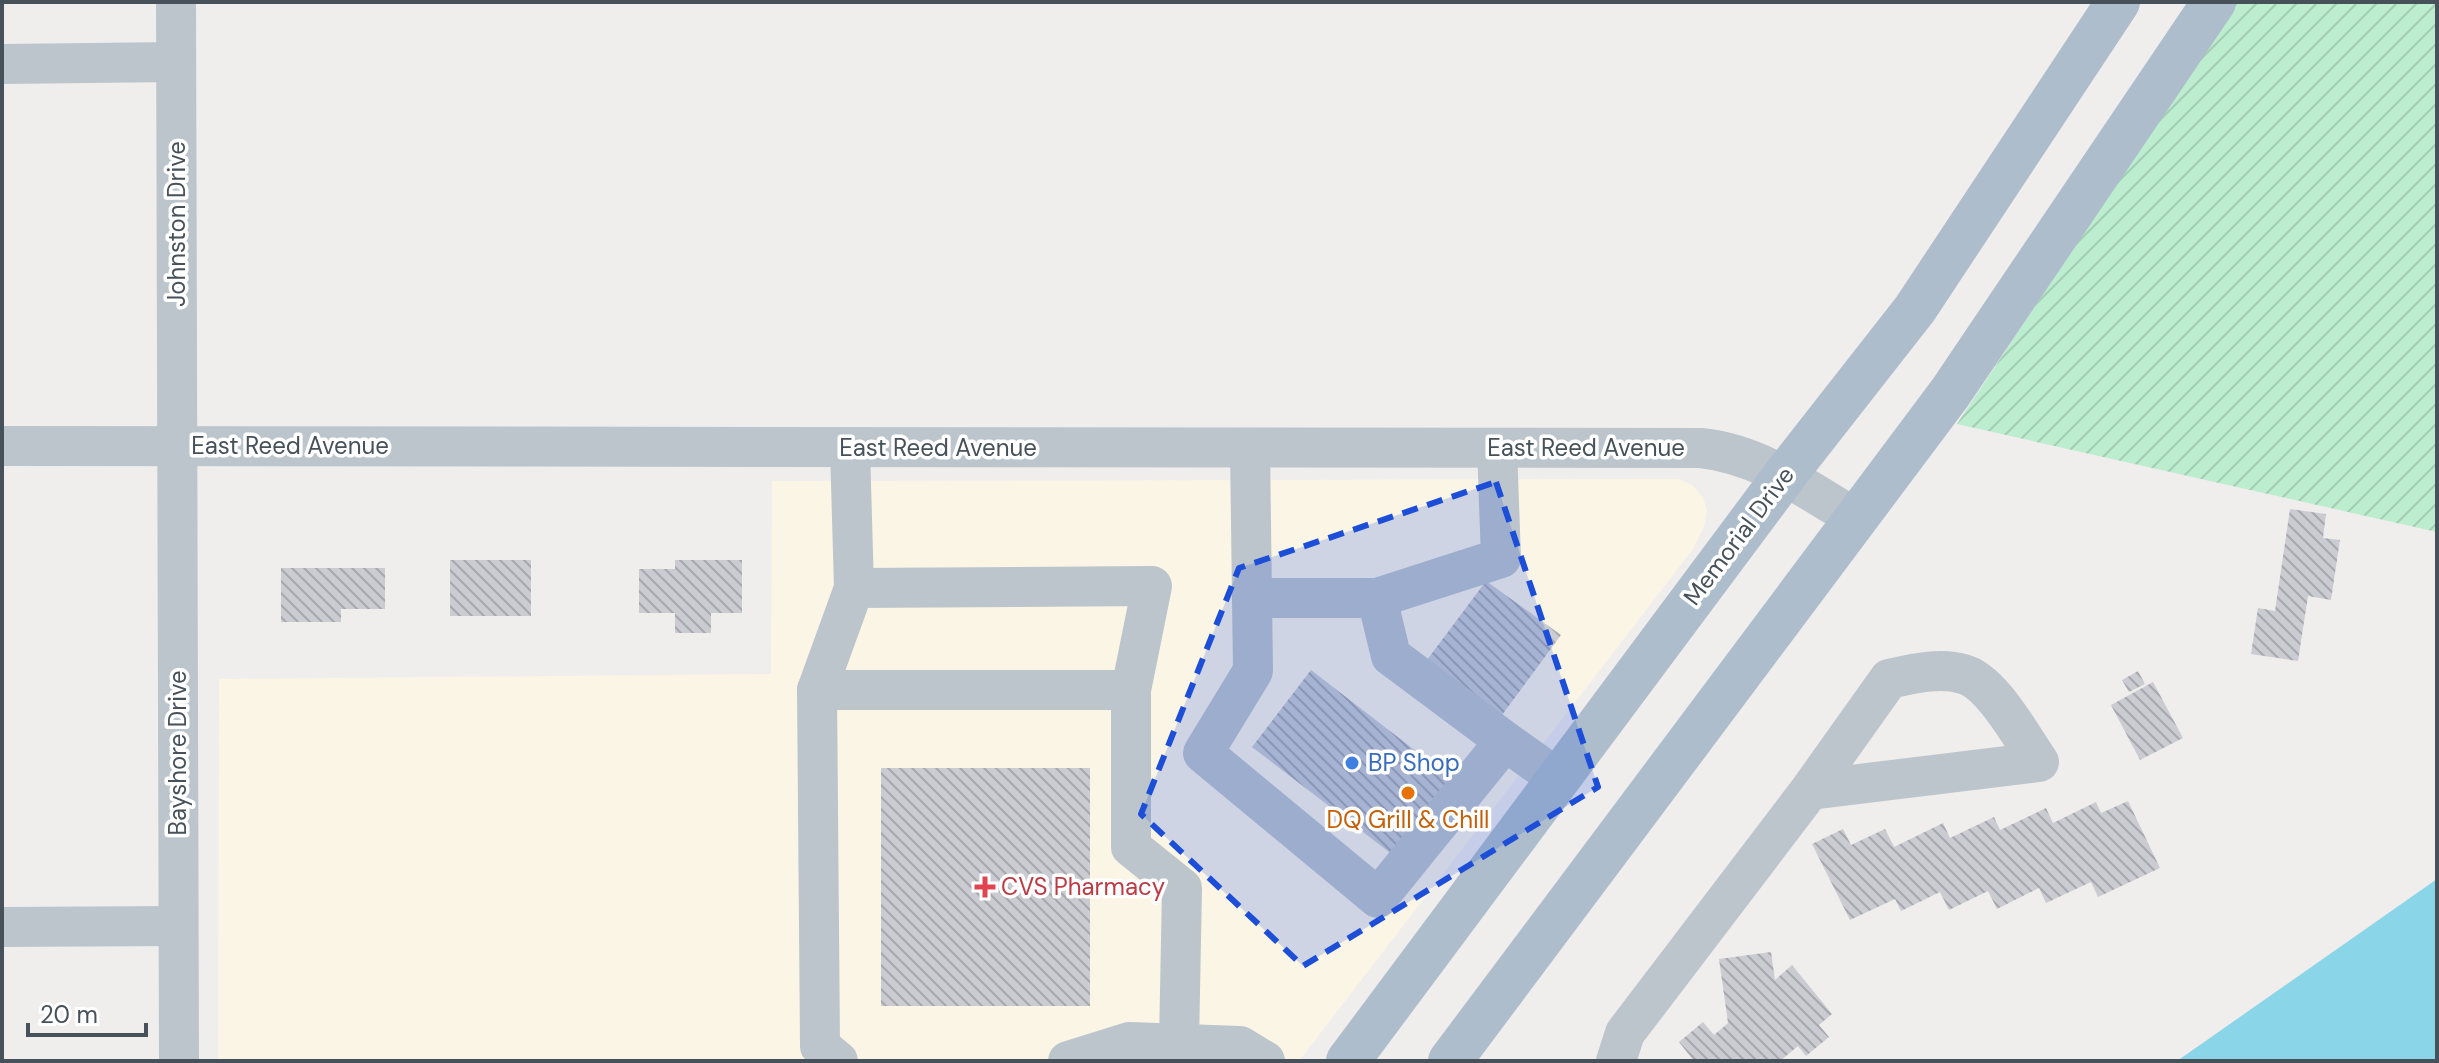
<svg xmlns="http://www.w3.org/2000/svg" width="2439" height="1063" font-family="'DM Sans',sans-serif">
  <defs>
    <pattern id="garden-furrows" width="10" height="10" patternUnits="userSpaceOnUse" patternTransform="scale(2)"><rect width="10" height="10" fill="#bcedcf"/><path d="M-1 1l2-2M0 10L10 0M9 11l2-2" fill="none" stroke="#a3cdb4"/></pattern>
    <pattern id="building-back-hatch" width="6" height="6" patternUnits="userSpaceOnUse" patternTransform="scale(2)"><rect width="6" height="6" fill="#caccd2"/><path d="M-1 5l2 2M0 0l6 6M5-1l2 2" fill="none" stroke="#a6a8ad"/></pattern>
  </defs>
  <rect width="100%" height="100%" fill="#f0eded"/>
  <!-- commercial -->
  <path fill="#fbf5e6" d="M1679,479L1692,485L1703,497L1707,511L1704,527L1693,549L1299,1061H218L219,679L771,674L772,481Z"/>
  <!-- garden -->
  <path fill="url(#garden-furrows)" d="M2236,2H2437V532L1957,424Z"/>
  <!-- water -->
  <path fill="#8bd5e8" d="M2437,879V1061H2177Z"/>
  <!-- building -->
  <g fill="url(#building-back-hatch)">
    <path d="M2290,509L2326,514L2323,538L2340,540L2331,600L2308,596L2298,661L2251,654L2258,608L2275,611Z"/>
    <rect x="450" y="560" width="81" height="56"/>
    <path d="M675,560H742V613H711V633H675V613H639V569H675Z"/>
    <path d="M281,568H385V609H341V622H281Z"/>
    <path d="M1486,581L1561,635L1502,715L1427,660Z"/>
    <path d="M1311,670L1452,779L1393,855L1252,747Z"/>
    <path d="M2138,671L2145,684L2129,692L2122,680Z"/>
    <path d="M2153,682L2183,738L2140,760L2111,705Z"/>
    <rect x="881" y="768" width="209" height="238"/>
    <path d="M2128,801L2160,868L2098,897L2091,882L2046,903L2039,888L1997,909L1988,891L1949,910L1940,892L1901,911L1895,899L1850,920L1812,844L1843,829L1851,845L1885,829L1894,847L1943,823L1950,838L1994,817L2000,830L2046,808L2053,823L2096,802L2101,813Z"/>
    <path d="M1771,952L1775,980L1792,965L1832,1014L1819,1025L1829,1037L1806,1056L1798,1046L1780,1061H1694L1679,1042L1703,1022L1714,1035L1728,1023L1719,959Z"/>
  </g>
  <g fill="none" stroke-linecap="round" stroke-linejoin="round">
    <!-- minor -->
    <g stroke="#bcc5cc" stroke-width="40">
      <path d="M176,2L179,1061"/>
      <path d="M2,64L176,62"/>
      <path d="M2,446L1701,448C1759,454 1807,489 1856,519"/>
      <path d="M1250,448L1252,598H1377L1501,558L1497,448"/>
      <path d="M854,588L1152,586L1131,690V847L1182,888L1179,1044"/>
      <path d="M1252,598L1253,671L1203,753L1378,898L1505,741L1391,656L1377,598"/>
      <path d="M817,690H1131"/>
      <path d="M1505,741L1557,778"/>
      <path d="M2,927L178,926"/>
      <path d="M838,1061L820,1046L817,690L854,588L850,448"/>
      <path d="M1068,1061L1129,1042L1240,1046L1265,1061"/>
      <path d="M1616,1061L1625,1033L1810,790L1889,679C1912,674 1940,667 1963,674C1992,681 2022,738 2039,762L1810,790"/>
    </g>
    <!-- major -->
    <g stroke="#adbdcc" stroke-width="44">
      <path d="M1348,1061L1785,475L1915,309L2118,2"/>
      <path d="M1450,1061L1950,393L2214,2"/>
    </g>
  </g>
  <!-- marked area -->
  <path fill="#1d4ed8" fill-opacity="0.2" stroke="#1d4ed8" stroke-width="6" stroke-dasharray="16 10" stroke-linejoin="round" d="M1496,482L1598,787L1303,966L1141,814L1239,568Z"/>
  <!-- markers -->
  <circle fill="#3f7fe0" stroke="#fff" stroke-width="3" cx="1352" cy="763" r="8"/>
  <circle fill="#e8710a" stroke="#fff" stroke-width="3" cx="1408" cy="793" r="8"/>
  <path fill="#e0444e" stroke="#fff" stroke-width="3" d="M981 875h8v8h8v8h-8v8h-8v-8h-8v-8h8z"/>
  <g text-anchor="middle" stroke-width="7" stroke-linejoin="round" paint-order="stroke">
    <!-- street labels -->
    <g font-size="24" fill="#46515a" stroke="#fff">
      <text transform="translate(177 224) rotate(-90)" y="8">Johnston Drive</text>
      <text x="290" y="454">East Reed Avenue</text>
      <text x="938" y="456">East Reed Avenue</text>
      <text x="1586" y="456">East Reed Avenue</text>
      <text transform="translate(1739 536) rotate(-53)" y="8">Memorial Drive</text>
      <text transform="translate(178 753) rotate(-90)" y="8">Bayshore Drive</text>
    </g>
    <!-- shop labels -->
    <g font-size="24" fill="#366cbe" stroke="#fff" text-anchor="start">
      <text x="1368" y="771">BP Shop</text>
    </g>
    <!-- food labels -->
    <g font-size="24" fill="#c56008" stroke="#fff">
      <text x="1408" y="828">DQ Grill &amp; Chill</text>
    </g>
    <!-- health labels -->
    <g font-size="24" fill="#be3a42" stroke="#fff" text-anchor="start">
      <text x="1001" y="895">CVS Pharmacy</text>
    </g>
  </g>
  <!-- border -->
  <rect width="2439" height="1063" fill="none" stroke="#46515a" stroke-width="8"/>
  <!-- scale -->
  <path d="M28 1023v12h118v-12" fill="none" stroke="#46515a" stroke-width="4"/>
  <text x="40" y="1023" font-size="24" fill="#46515a" stroke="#ffffff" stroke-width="6" paint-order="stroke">20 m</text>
</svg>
